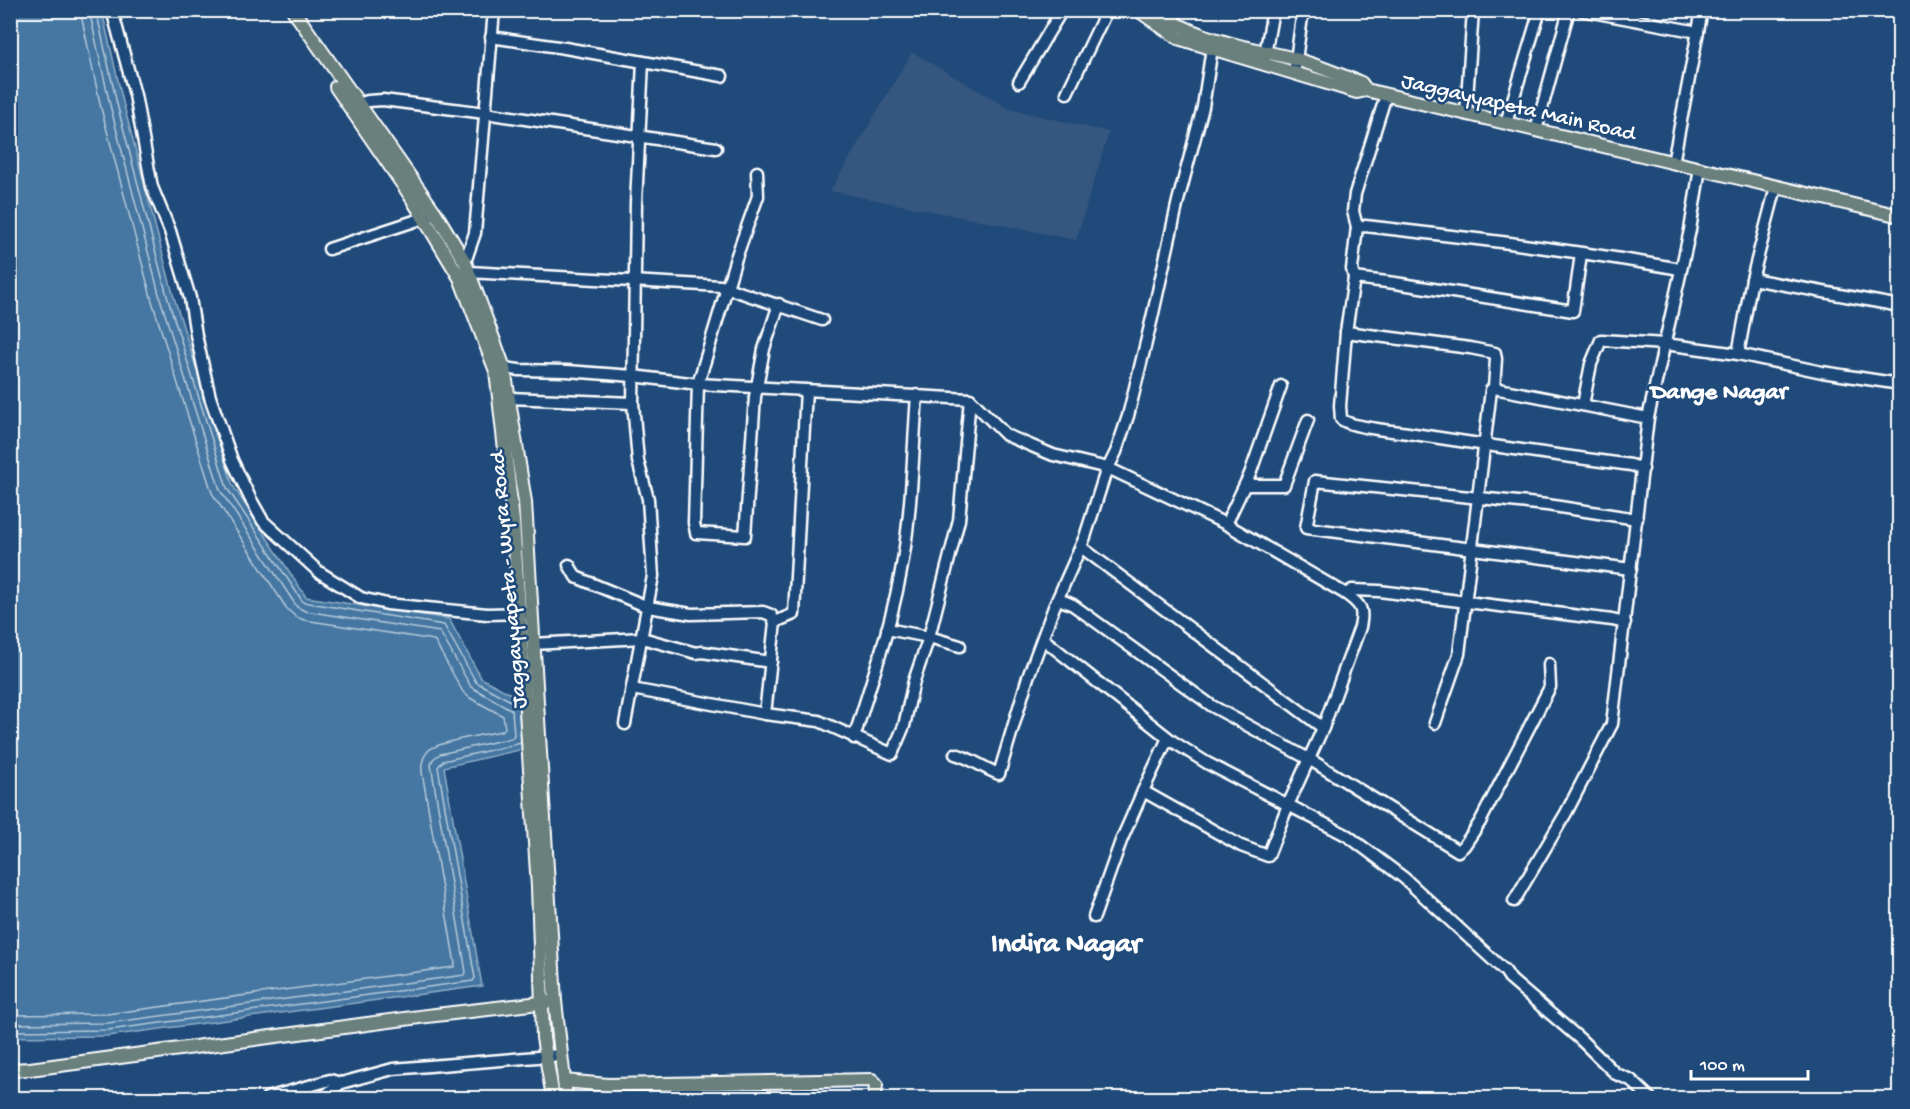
<svg xmlns="http://www.w3.org/2000/svg" width="1910" height="1109" font-family="'Gochi Hand',sans-serif">
  <rect width="100%" height="100%" fill="#1f4a7a"/>
  <filter id="ink" filterUnits="userSpaceOnUse"><feTurbulence type="fractalNoise" baseFrequency=".0167" numOctaves="2"/><feDisplacementMap in="SourceGraphic" scale="12" xChannelSelector="R" yChannelSelector="G"/><feConvolveMatrix kernelMatrix="1 2 1 2 8 2 1 2 1" color-interpolation-filters="sRGB"/></filter>
  <g filter="url(#ink)">
    <!-- built -->
    <path fill="#34567e" d="M912,52L1010,109L1109,132L1076,240L830,191Z"/>
    <!-- water -->
    <path fill="#4577a2" stroke="#8fadc7" stroke-width="1.5" d="M10,11H102L123,102L173,294L233,486L306,597L449,619L481,678L526,702L528,748L444,767L482,986L108,1036L11,1037Z"/>
    <g fill="none" stroke-linecap="round" stroke-linejoin="round">
      <!-- shore -->
      <g stroke="#b5c9da" stroke-width="1.5">
        <path d="M96,10L117,104L167,296L227,488L303,602L444,625L476,682L518,705"/>
        <path d="M10,1015L107,1014L454,967L455,964L422,772C421,764 423,756 429,750C439,741 487,734 502,731L505,728L503,716L470,698L463,692L434,640L304,620L296,617L287,609L212,493L152,301L101,108L80,10"/>
        <path d="M10,1024L108,1023L465,975L466,972L431,765L433,759L440,754L512,738L514,735L512,710L471,687L440,632L305,611L297,607L220,490L160,298L110,105L89,10"/>
        <path d="M10,1031L108,1030L473,981L475,978L438,767L443,761L521,743"/>
      </g>
      <defs>
        <g id="minor">
          <path d="M112,10L135,95L152,187L170,231L190,298L196,335L210,397L232,460L250,498L263,521L319,572L361,598L387,604L487,614L527,613"/>
          <path d="M1581,10L1698,32"/>
          <path d="M787,12V10"/>
          <path d="M1170,29L1176,10"/>
          <path d="M491,37L565,48L722,76"/>
          <path d="M1264,60L1273,10"/>
          <path d="M1295,67L1303,10"/>
          <path d="M1019,82L1062,10"/>
          <path d="M1067,93L1107,10"/>
          <path d="M1386,95L1355,194L1353,211L1357,227L1352,269L1354,278L1346,332L1340,406L1341,419C1349,427 1394,431 1408,433C1482,445 1556,455 1631,465L1643,469"/>
          <path d="M358,104L368,101L383,100L485,113L716,148"/>
          <path d="M1466,114L1473,10"/>
          <path d="M1506,123L1540,10"/>
          <path d="M1536,130L1569,10"/>
          <path d="M1673,163L1702,10"/>
          <path d="M757,172L758,196L736,258L698,384L694,523L696,533L745,536L755,397L764,349L779,304"/>
          <path d="M1357,227L1365,226C1470,238 1576,250 1680,269"/>
          <path d="M329,249L430,216"/>
          <path d="M465,262L475,233L494,10"/>
          <path d="M469,272L721,286L822,320"/>
          <path d="M1354,278L1395,283L1573,311L1581,254"/>
          <path d="M1752,279L1900,306"/>
          <path d="M1346,332L1470,348L1495,353L1496,359L1494,388L1491,390L1459,654L1435,723"/>
          <path d="M1738,354L1752,279L1776,187"/>
          <path d="M504,368L519,370L567,371L633,376L698,384L970,399L1006,435L1053,455L1108,468L1226,524L1346,594L1352,590L1379,591L1612,620L1625,623"/>
          <path d="M1494,388L1648,418"/>
          <path d="M509,398L633,403"/>
          <path d="M1583,405L1591,364L1601,340L1665,344L1738,354L1822,372L1900,384"/>
          <path d="M1245,485H1284L1308,420"/>
          <path d="M1226,524L1250,474L1281,386"/>
          <path d="M1081,547L1323,728"/>
          <path d="M569,565L576,577L648,607L691,614L763,612L771,615L775,622L765,714"/>
          <path d="M1631,569L1306,528L1315,481L1547,505L1637,519"/>
          <path d="M1059,599L1073,605L1212,706L1314,762L1458,851L1464,846L1480,822L1550,687L1549,664"/>
          <path d="M775,622L794,614L806,390"/>
          <path d="M887,629L929,637L960,646"/>
          <path d="M1043,639L1172,741L1207,763L1348,836L1404,878L1505,971L1511,980L1580,1039L1616,1074L1631,1080L1650,1098"/>
          <path d="M533,644L642,638L696,653L702,652L771,662"/>
          <path d="M632,689L765,714L819,721L892,754L904,726L914,681L929,637L959,520L970,399"/>
          <path d="M625,724L653,576L648,499L638,461L633,403L636,203L643,62"/>
          <path d="M854,738C872,679 893,621 903,560C912,506 913,450 917,395"/>
          <path d="M1168,738L1143,791L1241,846L1268,856L1288,805L1323,728L1360,627C1364,609 1361,605 1346,594"/>
          <path d="M955,754C971,758 983,768 999,774L1028,677L1054,607L1085,537L1105,474L1116,452L1128,416L1152,318L1178,201L1203,107L1212,48"/>
          <path d="M1514,901L1566,813L1612,724L1648,418L1690,230L1700,168"/>
          <path d="M1094,917L1121,841L1143,791"/>
          <path d="M267,1098L330,1080L341,1083"/>
          <path d="M322,1098L341,1083L393,1069L561,1055"/>
        </g>
        <g id="major">
          <path d="M293,10L436,214L465,262L504,368L525,502L555,1001L566,1098"/>
          <path d="M1138,10L1178,38L1357,92L1366,90L1900,216"/>
          <path d="M1154,10C1194,40 1247,47 1295,59C1317,65 1339,75 1361,83L1366,90"/>
          <path d="M336,87L410,195L460,278L496,371L513,521L538,887L543,1038L553,1098"/>
          <path d="M10,1070L30,1069L427,1016L548,1002"/>
          <path d="M564,1081L608,1085L872,1080L876,1084L875,1098"/>
        </g>
      </defs>
      <!-- minor casing -->
      <use href="#minor" stroke="#fff" stroke-width="15"/>
      <!-- major casing -->
      <use href="#major" stroke="#fff" stroke-width="16"/>
      <!-- minor -->
      <use href="#minor" stroke="#1f4a7a" stroke-width="10"/>
      <!-- major -->
      <use href="#major" stroke="#6a807d" stroke-width="12"/>
    </g>
  </g>
  <g text-anchor="middle" stroke-width="5" stroke-linejoin="round" paint-order="stroke">
    <!-- street labels -->
    <g font-size="22" fill="#fff" stroke="#1f4a7a">
      <text transform="translate(1519 105) rotate(13)" y="8">Jaggayyapeta Main Road</text>
      <text transform="translate(506 580) rotate(-95)" y="8">Jaggayyapeta - Wyra Road</text>
    </g>
    <!-- neighbourhood labels -->
    <g font-size="24" font-weight="bold" fill="#fff" stroke="#1f4a7a">
      <text x="1719" y="398">Dange Nagar</text>
    </g>
    <!-- district labels -->
    <g font-size="28" font-weight="bold" fill="#fff" stroke="#1f4a7a">
      <text x="1066" y="951">Indira Nagar</text>
    </g>
  </g>
  <!-- margin -->
  <rect width="1910" height="1109" fill="none" stroke="#1f4a7a" stroke-width="36"/>
  <rect x="18" y="18" width="1874" height="1073" fill="none" stroke="#fff" stroke-width="2" filter="url(#ink)"/>
  <!-- scale -->
  <path d="M1691 1070v9h117v-9" fill="none" stroke="#ffffff" stroke-width="3"/>
  <text x="1700" y="1070" font-size="18" fill="#ffffff" stroke="#1f4a7a" stroke-width="4.5" paint-order="stroke">100 m</text>
</svg>
